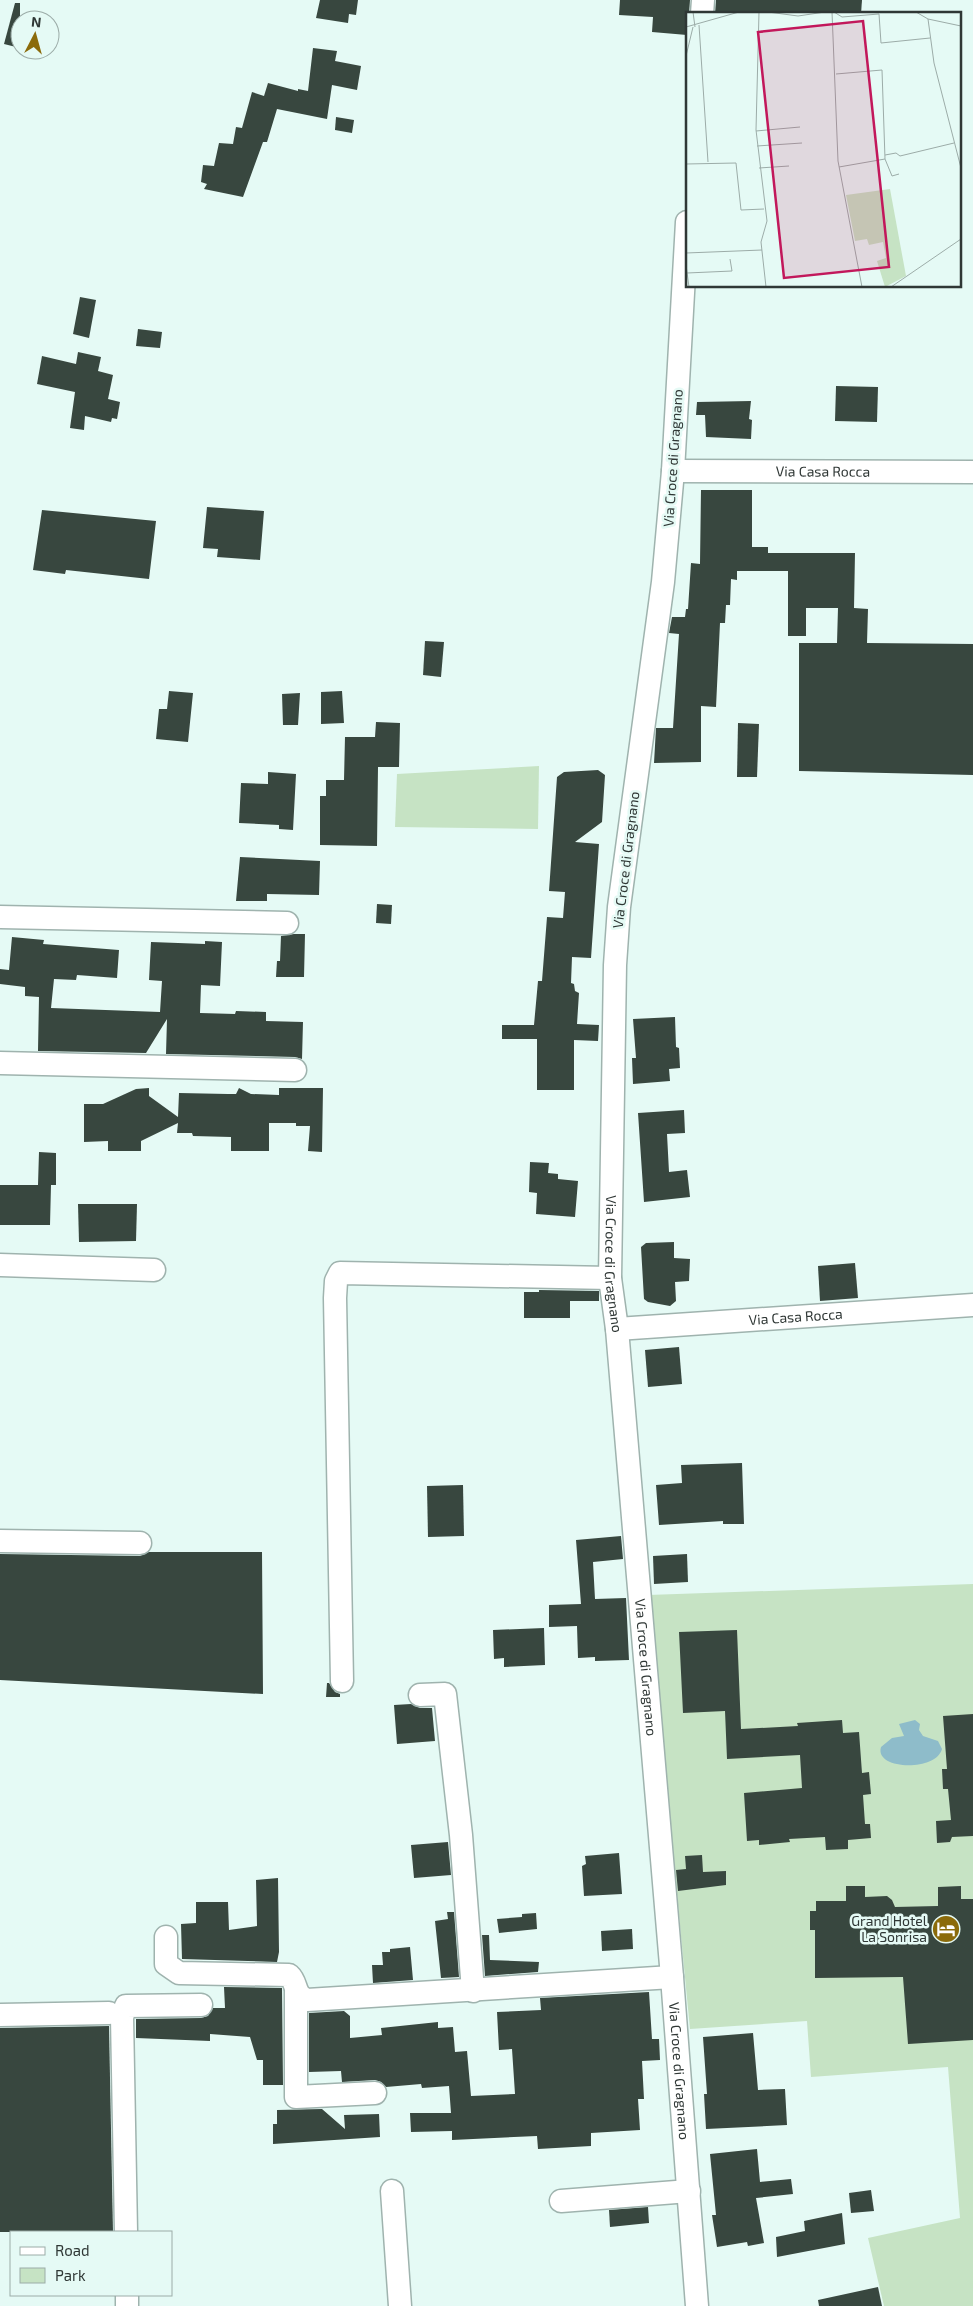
<svg xmlns="http://www.w3.org/2000/svg" width="973" height="2306" font-family="'Exo 2',sans-serif">
  <rect width="100%" height="100%" fill="#e5faf5"/>
  <!-- green -->
  <g fill="#c6e3c4">
    <path d="M539,766L538,829L395,827L397,774Z"/>
    <path d="M973,1584V2306H884L868,2238L960,2218L948,2067L811,2077L807,2021L690,2029L648,1595Z"/>
  </g>
  <!-- water -->
  <path fill="#8ebcca" d="M915,1720L920,1724L919,1730L923,1736L938,1741L942,1749C936,1772 874,1770 881,1747L892,1738L904,1736L899,1724Z"/>
  <!-- building -->
  <g fill="#38473f">
    <path d="M320,0H358L356,15L349,14L348,23L316,18Z"/>
    <path d="M620,0H690L689,14H687V35L652,32L653,17L619,15Z"/>
    <path d="M716,0H862L861,14H715Z"/>
    <path d="M15,3H20V48L4,44Z"/>
    <path d="M313,48L337,51L335,61L361,66L357,90L332,85L327,119L277,109L267,142H263L243,197L204,189L207,184L201,182L203,165L214,166L219,143L233,144L236,127L242,128L252,92L264,96L268,83L298,91V89L308,91Z"/>
    <path d="M336,117L354,120L352,133L335,130Z"/>
    <path d="M80,297L96,300L89,338L73,334Z"/>
    <path d="M138,329L162,332L160,348L136,346Z"/>
    <path d="M78,352L101,357L98,371L113,375L108,399L120,402L117,419L112,418L111,422L85,416L84,430L70,428L75,392L37,384L42,356L76,364Z"/>
    <path d="M836,386L878,387L877,422L835,421Z"/>
    <path d="M751,401L749,419L752,420L751,439L706,437L705,415H696L697,402Z"/>
    <path d="M701,490H752V547H768V553H855L854,608L868,609L867,643L973,644V775L799,771V643H837L838,608H806V636H788V571H737V580L731,579L730,605H726L725,623H720L716,707L701,706V762L654,763L656,728H673L679,634L669,633L672,617H685L686,609H688L691,563L700,564Z"/>
    <path d="M207,507L264,511L260,560L217,557L218,549L203,548Z"/>
    <path d="M42,510L156,521L149,579L66,570L65,574L33,570Z"/>
    <path d="M425,641L444,642L441,677L423,675Z"/>
    <path d="M169,691L193,693L188,742L156,739L159,709H167Z"/>
    <path d="M342,691L344,723L321,724V692Z"/>
    <path d="M300,693L298,725H283L282,694Z"/>
    <path d="M376,722L400,723L399,767H378L377,846L320,845V796H326V780H344L345,737H375Z"/>
    <path d="M738,723L759,724L757,777H737Z"/>
    <path d="M598,770L605,775L602,822L575,842L599,844L591,958L572,957L571,983L574,984L575,991L579,993L577,1024L599,1025L598,1041L574,1040V1090H537V1039H502V1025H534L538,981H542L547,917L563,918L565,892L549,891L557,777L564,772Z"/>
    <path d="M268,772L296,774L293,830L279,829V825L239,823L241,783L268,784Z"/>
    <path d="M240,857L320,861L319,895L267,894V901H236Z"/>
    <path d="M377,904L392,905L391,924L376,923Z"/>
    <path d="M294,934H305L304,977H276L277,961H280L281,936Z"/>
    <path d="M12,937L44,940L43,944L119,950L117,978L77,975L76,980L54,979L51,1008L160,1012L162,981L149,980L151,942L205,944V941L222,942L220,986L201,985L200,1013L235,1014L236,1011L266,1012V1021L303,1022L302,1059L295,1057L166,1054L167,1019L146,1053L38,1051L39,997L25,996V987L0,984V969L9,970Z"/>
    <path d="M675,1017L676,1047L679,1048L680,1068L669,1069L670,1081L633,1084L632,1058H636L633,1019Z"/>
    <path d="M149,1088V1096L178,1117L179,1093L228,1094H236L239,1088L251,1094L279,1095V1088H323L322,1152L308,1151L310,1126H296V1123H269V1151H231V1137L193,1136L192,1133H177L178,1123L141,1141V1151H108V1141L84,1142V1104H103L136,1089Z"/>
    <path d="M684,1110L685,1133L667,1134L669,1172L687,1170L690,1197L644,1202L638,1113Z"/>
    <path d="M39,1152L56,1153V1185H51L50,1225H0V1185H38Z"/>
    <path d="M530,1162L549,1163L548,1173L558,1174V1179L578,1181L575,1217L536,1214L537,1193L529,1192Z"/>
    <path d="M78,1204H137L136,1241L79,1242Z"/>
    <path d="M674,1242V1258L690,1259L689,1281L675,1282L676,1301L670,1306L648,1302L644,1299L641,1247L646,1243Z"/>
    <path d="M855,1263L858,1298L820,1301L818,1266Z"/>
    <path d="M539,1290L599,1291V1301H570V1318H524V1292H539Z"/>
    <path d="M679,1347L682,1384L648,1387L645,1350Z"/>
    <path d="M742,1463L744,1524H723V1521L659,1525L656,1485L682,1483L681,1465Z"/>
    <path d="M463,1485L464,1536L428,1537L427,1486Z"/>
    <path d="M621,1536L623,1559L593,1562L595,1599L626,1598L629,1660L595,1661V1657L578,1658L577,1626L549,1627V1605L581,1604L576,1540Z"/>
    <path d="M149,1552H262L263,1694L0,1680V1554L140,1556Z"/>
    <path d="M687,1554L688,1582L654,1584L653,1556Z"/>
    <path d="M544,1628L545,1665L504,1667V1658L494,1659L493,1630Z"/>
    <path d="M737,1630L741,1729L798,1726L797,1723L842,1720L843,1733L859,1732L862,1773L869,1772L871,1794L863,1795L865,1824H870L871,1838L848,1840V1849L826,1850L825,1837L789,1839L790,1842L759,1845V1840L747,1841L744,1793L802,1788L800,1755L727,1759L725,1711L683,1713L679,1632Z"/>
    <path d="M327,1683H329L335,1692L340,1694V1697H326Z"/>
    <path d="M411,1704L420,1708H432L435,1741L397,1744L394,1705Z"/>
    <path d="M973,1714V1836L952,1837L950,1842L937,1843L936,1821L951,1820L948,1789H943L942,1769H947L943,1716Z"/>
    <path d="M448,1842L451,1875L414,1878L411,1845Z"/>
    <path d="M619,1853L622,1894L584,1896L582,1866L586,1864L585,1856Z"/>
    <path d="M702,1855L703,1872L726,1871V1885L678,1891L676,1870L686,1869L685,1856Z"/>
    <path d="M278,1878L279,1952L277,1962L182,1959L181,1924L196,1923V1902H228L229,1930L257,1926L256,1880Z"/>
    <path d="M846,1886H865V1897L887,1896L892,1900L895,1907L938,1906V1887L961,1886V1899H973V2040L908,2044L903,1977L815,1978V1930H810V1911H816V1901H846Z"/>
    <path d="M447,1912H454L459,1977L441,1978L435,1921L448,1919Z"/>
    <path d="M536,1913L537,1929L499,1933L497,1919L522,1917V1914Z"/>
    <path d="M632,1929L633,1949L602,1951L601,1931Z"/>
    <path d="M482,1935H489L490,1960L539,1962L538,1972L485,1976Z"/>
    <path d="M410,1947L413,1980L373,1983L372,1965H383L382,1952H390V1949Z"/>
    <path d="M224,1987L282,1988L283,2085H263V2060H257L250,2037L210,2034V2041L136,2038V2019L201,2018L208,2016L213,2008H225Z"/>
    <path d="M649,1992L652,2039H659L660,2060L642,2061L644,2099H638L640,2130L591,2133V2146L538,2149L537,2136L452,2140V2131L411,2132L410,2113H451L449,2086L422,2088L421,2084L386,2087L381,2082L375,2080L342,2082L341,2071L309,2072V2013L344,2011L350,2016V2038L382,2035L381,2028L438,2022V2028L453,2027L455,2052L467,2051L471,2096L515,2094L512,2049L499,2050L497,2012L541,2010L540,1998Z"/>
    <path d="M109,2026L113,2232H0V2028Z"/>
    <path d="M753,2033L758,2090L785,2089L787,2125L706,2129L704,2094H707L703,2037Z"/>
    <path d="M322,2109L345,2129L344,2115L379,2114L380,2137L273,2144V2124H277V2110Z"/>
    <path d="M757,2149L760,2182L791,2179L793,2194L756,2198L764,2243L748,2246L747,2242L717,2247L712,2215H716L710,2154Z"/>
    <path d="M871,2190L874,2211L851,2213L849,2193Z"/>
    <path d="M648,2207L649,2223L610,2227L609,2210Z"/>
    <path d="M842,2213L845,2244L777,2257L776,2237L805,2231L804,2221Z"/>
    <path d="M878,2287L882,2306H819L818,2300Z"/>
  </g>
  <g fill="none" stroke-linecap="round" stroke-linejoin="round">
    <defs>
      <g id="minor">
        <path d="M702,14L703,0"/>
        <path id="s1" d="M687,222L673,471L663,582L619,907L615,965L610,1278L617,1329L672,1977L697,2306"/>
        <path id="s2" d="M673,471L973,472"/>
        <path d="M0,917L287,923"/>
        <path d="M0,1063L295,1070"/>
        <path d="M0,1265L154,1270"/>
        <path id="s3" d="M617,1329L973,1305"/>
        <path d="M0,1541L140,1543"/>
        <path d="M342,1681L335,1298L336,1281L340,1273L610,1278"/>
        <path d="M420,1695L445,1694L461,1835L473,1991"/>
        <path d="M166,1937V1964L179,1973L289,1975C298,1983 293,1995 307,2000L672,1977"/>
        <path d="M296,1992V2097L375,2093"/>
        <path d="M0,2015L109,2013"/>
        <path d="M392,2191L400,2306"/>
        <path d="M561,2201L689,2191"/>
        <path d="M126,2232L122,2017L126,2006L201,2005"/>
        <path d="M127,2295V2306"/>
      </g>
    </defs>
    <!-- minor casing -->
    <use href="#minor" stroke="#9fb3ae" stroke-width="25"/>
    <!-- minor -->
    <use href="#minor" stroke="#fff" stroke-width="22"/>
  </g>
  <!-- icons -->
  <defs>
    <symbol id="hotel-disc" viewBox="-11 -11 22 22"><circle r="9.5" fill="#8b6b0b" stroke="#e5faf5"/><path d="M-6-4.5h1.5V1H6V5H4.5V3h-9V5H-6ZM-4 0a1.8 1.8 0 1 1 3.6 0ZM.5 0V-2.5h3Q6-2.5 6 0Z" fill="#fff"/></symbol>
  </defs>
  <g fill-rule="evenodd">
    <use href="#hotel-disc" x="930" y="1913" width="32" height="32"/>
  </g>
  <g text-anchor="middle" stroke-width="5" stroke-linejoin="round" paint-order="stroke">
    <!-- street labels -->
    <g font-size="14" fill="#2f3735" stroke="#e5faf5">
      <text transform="translate(673 458) rotate(-86)" y="5">Via Croce di Gragnano</text>
      <text dy="5" stroke="none"><textPath href="#s2" startOffset="150">Via Casa Rocca</textPath></text>
      <text transform="translate(626 860) rotate(-83)" y="5">Via Croce di Gragnano</text>
      <text dy="5" stroke="none"><textPath href="#s1" startOffset="1046">Via Croce di Gragnano</textPath></text>
      <text dy="5" stroke="none"><textPath href="#s3" startOffset="179">Via Casa Rocca</textPath></text>
      <text dy="5" stroke="none"><textPath href="#s1" startOffset="1451">Via Croce di Gragnano</textPath></text>
      <text dy="5" stroke="none"><textPath href="#s1" startOffset="1856">Via Croce di Gragnano</textPath></text>
    </g>
    <!-- poi labels -->
    <g font-size="14" fill="#2f3735" stroke="#e5faf5" text-anchor="end">
      <text x="927" y="1926">Grand Hotel<tspan x="927" dy="16">La Sonrisa</tspan></text>
    </g>
  </g>
  <!-- overview -->
  <g transform="translate(686 12)">
    <rect width="275" height="275" fill="#e5faf5"/>
    <path d="M204,177L220,264L199,275L191,249L200,246L197,230L183,233L181,227L169,229L160,183Z" fill="#c6e3c4"/>
    <path fill="none" stroke="#9caca8" stroke-width="1" d="M7,0L9,15M73,0L70,118L81,209L75,230L80,275M82,0L112,4L139,0M146,0L152,149L176,275M148,0L156,5L193,2L195,31L244,26M230,0L242,7L275,14M242,7L248,51L275,156M13,13L22,150M0,15L53,0M0,44L7,15M150,62L196,58L199,147M70,119L114,115M71,134L116,131M199,143L210,141L214,144L268,131M199,147L206,164L213,162M0,152L50,151L55,198L78,197M153,155L199,147M73,156L103,154M275,176V198M0,241L76,238M0,253L3,275M1,261L46,259L44,247M205,275L275,227"/>
    <path fill="#c2185b" fill-opacity="0.15" stroke="#c2185b" stroke-width="2.5" d="M177,9L203,255L98,266L72,20Z"/>
    <rect width="275" height="275" fill="none" stroke="#2f3735" stroke-width="2.5"/>
  </g>
  <!-- legend -->
  <rect x="10" y="2231" width="162" height="65" fill="#e5faf5" stroke="#9caca8"/>
  <rect x="20" y="2247" width="25" height="8" fill="#ffffff" stroke="#9caca8"/>
  <text x="55" y="2256" font-size="15" fill="#2f3735">Road</text>
  <rect x="20" y="2268" width="25" height="15" fill="#c6e3c4" stroke="#9caca8"/>
  <text x="55" y="2281" font-size="15" fill="#2f3735">Park</text>
  <!-- north arrow -->
  <g transform="translate(35 35) rotate(6)"><circle r="24" fill="#e5faf5" stroke="#9caca8"/>
  <path d="M0-4L9 19L0 12L-9 19Z" fill="#8b6b0b"/>
  <text y="-8" font-size="14" font-weight="bold" text-anchor="middle" fill="#2f3735">N</text>
  </g>
</svg>
